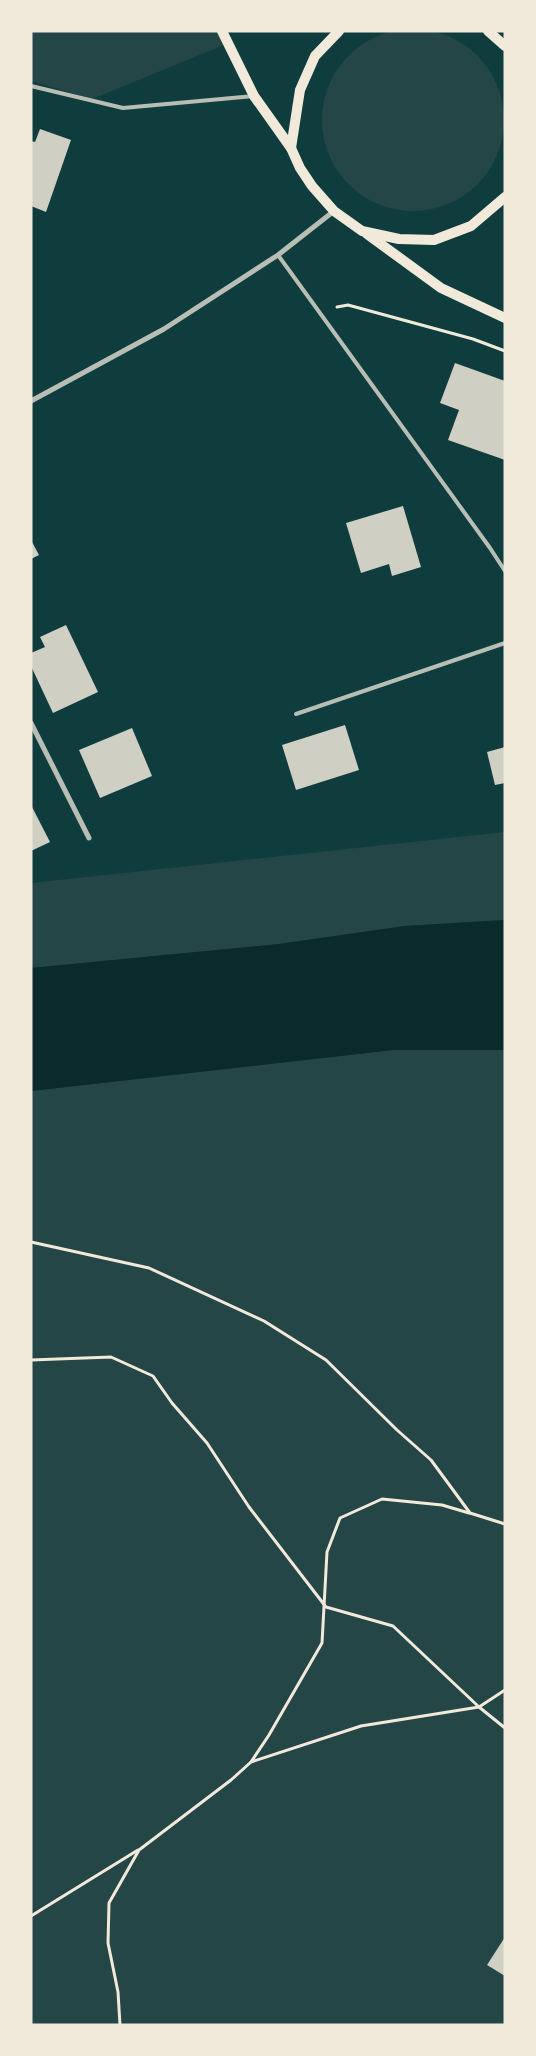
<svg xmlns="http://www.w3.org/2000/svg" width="536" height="2056" font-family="Raleway,sans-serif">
  <rect width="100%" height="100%" fill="#0f3d3e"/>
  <!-- green -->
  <g fill="#244646">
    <circle cx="413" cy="120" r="91"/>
    <path d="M31,31H226L229,43L92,99L31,81Z"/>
    <path d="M505,832V920L405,926L279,944L31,968V883Z"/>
    <path d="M393,1050H505V2025H31V1091Z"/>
  </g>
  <!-- water -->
  <path fill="#0a2a2b" d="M505,920V1050H393L31,1091V968L279,944L405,926Z"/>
  <!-- building -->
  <g fill="#cfcfc3">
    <path d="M40,129L71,140L46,212L31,206V141L35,142Z"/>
    <path d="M455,363L505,381V460L448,440L459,410L440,403Z"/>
    <path d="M403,506L421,567L392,576L389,564L361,573L346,523Z"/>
    <path d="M31,540L39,555L31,559Z"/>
    <path d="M66,625L98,692L53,713L31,666V653L45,647L40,637Z"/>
    <path d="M345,725L359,770L296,790L282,745Z"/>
    <path d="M132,728L152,776L100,798L79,750Z"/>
    <path d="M505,747V783L495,785L487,752Z"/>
    <path d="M31,805L50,842L31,851Z"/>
    <path d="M505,1937V1976L487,1965Z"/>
  </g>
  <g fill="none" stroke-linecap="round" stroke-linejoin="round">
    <!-- path -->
    <g stroke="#f1e9da" stroke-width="3">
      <path d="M337,307L348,305L473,339L505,351"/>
      <path d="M31,1242L149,1268L264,1321L326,1360L397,1430L431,1460L470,1513L505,1524"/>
      <path d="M31,1360L111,1357L153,1376L172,1403L207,1443L249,1507L326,1607L393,1626L479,1707L505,1728"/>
      <path d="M251,1762L269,1735L322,1643L327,1552L340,1518L382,1499L442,1505L469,1513"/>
      <path d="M31,1916L138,1850"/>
      <path d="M120,2025L118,1992L108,1943L109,1903L139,1850L231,1780L251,1762L361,1726L479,1707L505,1690"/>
    </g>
    <!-- service -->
    <g stroke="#b8beb3" stroke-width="4">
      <path d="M31,86L123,108L254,96"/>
      <path d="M278,255L490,548L505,571"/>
      <path d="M296,714L505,643"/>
    </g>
    <!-- minor -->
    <g stroke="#b8beb3" stroke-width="5">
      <path d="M31,401L164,329L278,255L334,211"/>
      <path d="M31,723L89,838"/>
    </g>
    <!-- secondary -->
    <g stroke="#f1e9da" stroke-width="10">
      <path d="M222,31L254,96L291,148L300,168L312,186L334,211L362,231L399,239L434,240L471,226L505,197"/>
      <path d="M488,31L505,46"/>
      <path d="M291,148L300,90L315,56L339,31"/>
      <path d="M367,234L441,288L505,318"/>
    </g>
  </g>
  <!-- border -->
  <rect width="536" height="2056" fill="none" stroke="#f1e9da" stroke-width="65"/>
</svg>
